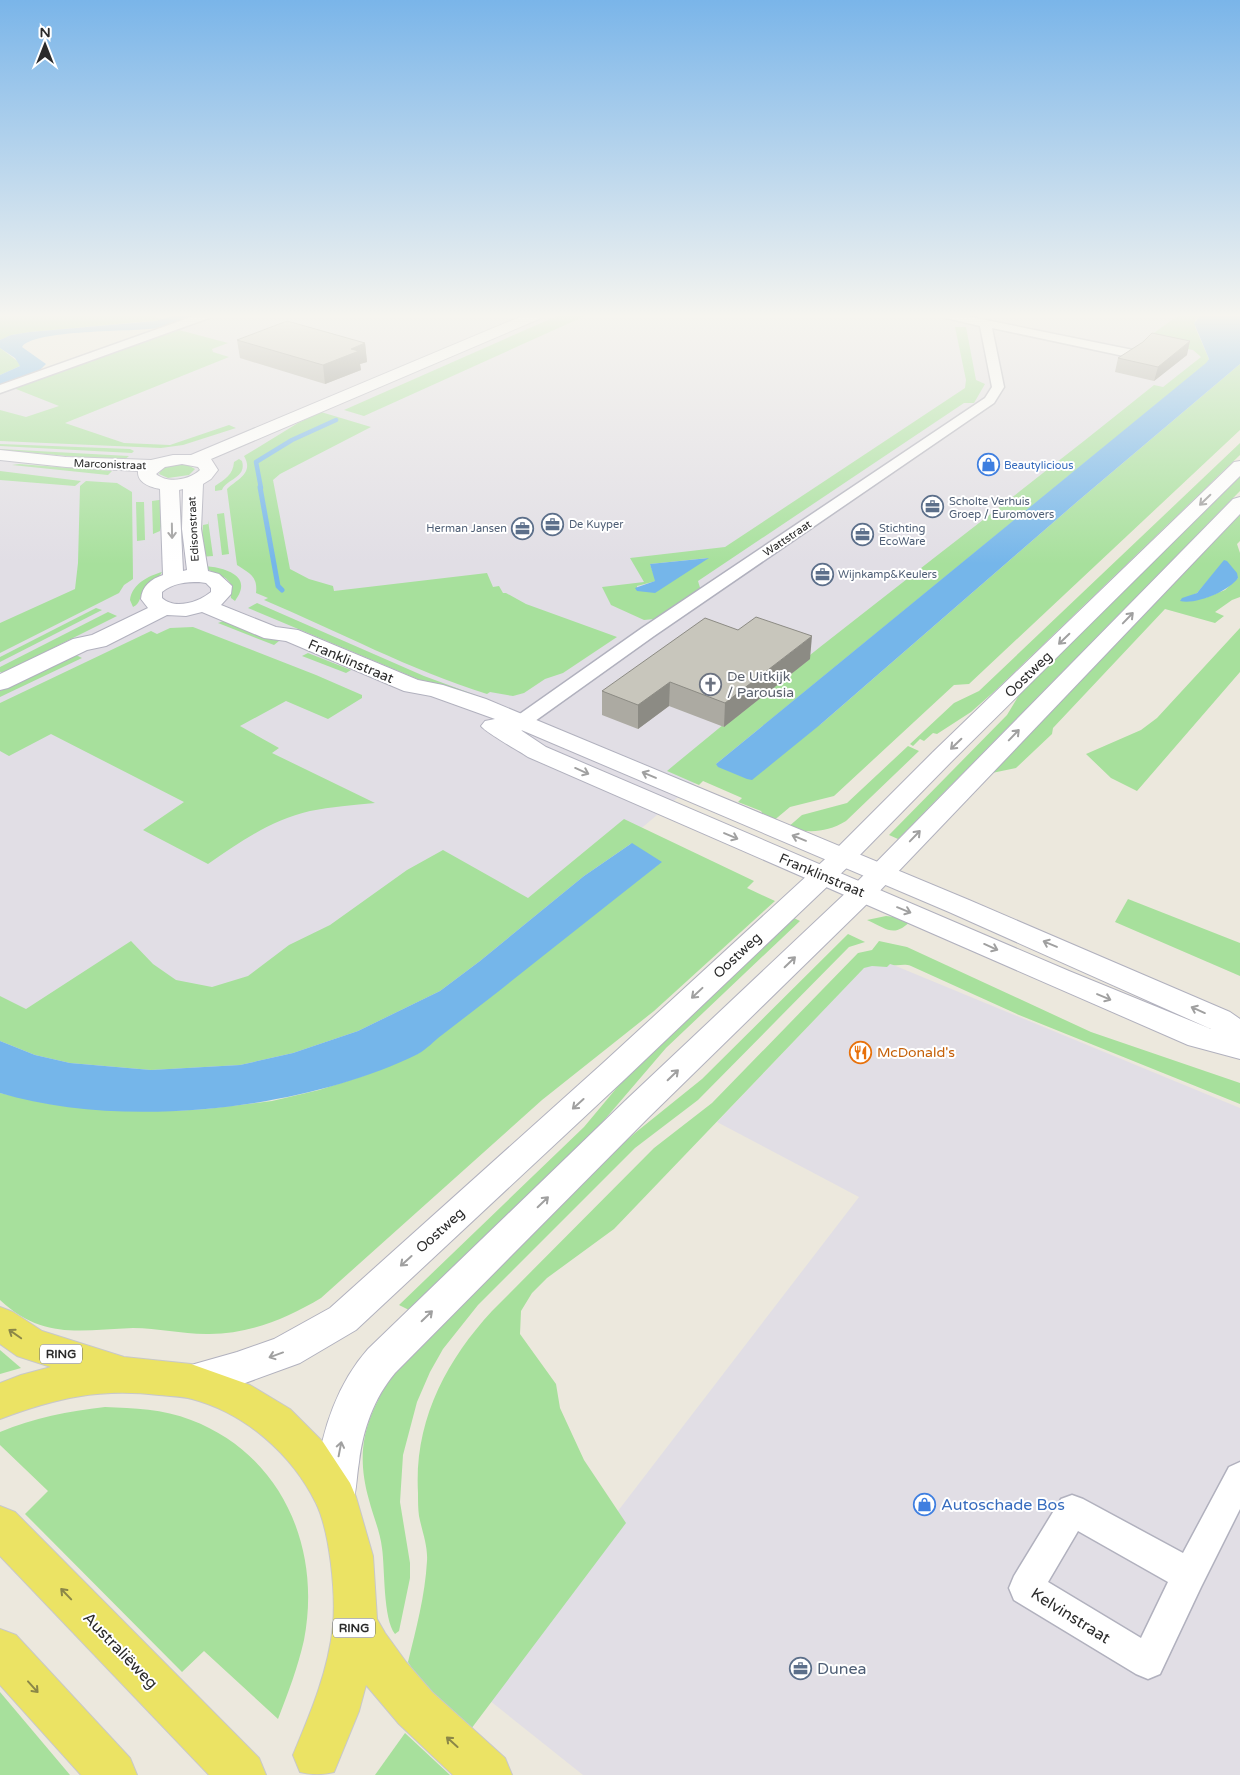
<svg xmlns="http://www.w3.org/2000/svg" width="1240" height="1775" font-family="'Varela Round',sans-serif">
  <rect width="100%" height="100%" fill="#ece8dd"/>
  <!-- industrial -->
  <g fill="#e1dee5">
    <path d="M208,316H1193V350L1201,357L442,996L190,1143L0,1094V389Z"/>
    <path d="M874,957L1240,1108V1775H583L479,1692L859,1197L717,1122Z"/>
  </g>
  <!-- green -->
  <g fill="#a7e09c" fill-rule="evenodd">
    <path d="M0,316H155L161,320L30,332L11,335L0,340Z"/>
    <path d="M557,316H585L364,416L344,410Z"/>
    <path d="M1177,316H1200L1195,320V327L1209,359L1207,363L716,764L821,724L1078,501L1240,364V430L969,684L954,685L834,796L790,807L772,822L767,820L761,811L738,802L742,798L703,781L699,785L667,771C826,638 993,515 1154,385L1163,387L1201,357L1193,350L1143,341Z"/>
    <path d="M955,327H966L976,380L985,384L974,403H964L698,581L701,591L654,619L644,620L611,605L602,587L644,582L630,558L725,547L965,388L966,380ZM708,558L637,591V586L656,581L650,564Z"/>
    <path d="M179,330L228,343L212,349L213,352L229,357L65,423L124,443L170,445L229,425L236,428L183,445L161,448L0,441V410L26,417L59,406L11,387Z"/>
    <path d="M0,348L20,363V366L0,375Z"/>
    <path d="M321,412L371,427L280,474L273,480L290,569L309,579L333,586L334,591L487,573L493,587L499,586L503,593H506L526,604L617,637L563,673L545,679L524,693L513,696L490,692L487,694C410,670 338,631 264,600L268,598L256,593C258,576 249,573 237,565L227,489C238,479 254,473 244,456L298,423Z"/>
    <path d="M1240,443V455L997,689L971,712L937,734L933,733L924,741L920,739L913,746L910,744L954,703L979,691Z"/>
    <path d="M0,444L130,449L134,451L132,453L0,446Z"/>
    <path d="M0,449L129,456L123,461L0,450Z"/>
    <path d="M239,459L242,461C247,478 226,479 222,490L215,491V486C225,479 233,475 234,462Z"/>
    <path d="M19,464L32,465L112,471L108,475L12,465Z"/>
    <path d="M186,464L195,469L189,475L168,478L159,474C163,464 176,464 186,464Z"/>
    <path d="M0,471L81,481L75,486L0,480Z"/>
    <path d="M1240,474V491L898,839L889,835L1007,715L1019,695L1032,680Z"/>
    <path d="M86,481L117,483L132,492L133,579L124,585L119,593L0,653V623L75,589L78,563L80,486Z"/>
    <path d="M166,499L160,531L153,534L152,501Z"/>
    <path d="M136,502H144L145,540L137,541Z"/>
    <path d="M224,513L229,554L222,555L217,514Z"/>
    <path d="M1240,513V541L1237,544L1240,553V597L1232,600L1215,612L1224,616L1215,623L1165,609L1053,728L1052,734L1016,768L992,773L993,769ZM1217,570L1238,578L1225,590L1205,598L1193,595L1197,593Z"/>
    <path d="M208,520L213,556L200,557L203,525L208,524Z"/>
    <path d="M203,566C223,567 255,575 235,601L231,598C230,594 232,589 231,585C228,575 210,573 203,566Z"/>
    <path d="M162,572C158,580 149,583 144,590C139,597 141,603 133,607L130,600C132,584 148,576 162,572Z"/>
    <path d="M257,603L424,676L481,697L479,700L432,685L248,608Z"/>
    <path d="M96,608L102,610L0,662V657Z"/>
    <path d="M108,612L117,616L3,673L0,672V667Z"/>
    <path d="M226,620L279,641L274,645L218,623Z"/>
    <path d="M193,627L316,675L362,695V698L328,719L286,701L240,726L279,748L272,753L375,803C353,805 331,807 310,811C271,820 240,842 208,864L143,830L184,802L51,734L9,756L0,751V703L151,631L157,634L170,628Z"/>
    <path d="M1240,628V672L1137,791L1111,778L1086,754L1141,730L1157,718Z"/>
    <path d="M308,653L351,670L346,673L302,656Z"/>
    <path d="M76,655L82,658L0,697V691Z"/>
    <path d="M908,746L919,751L846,821C826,833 809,833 787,828L802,815L847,803Z"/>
    <path d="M624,819L754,881L747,888L775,901L654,1011L542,1100L321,1298C286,1319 247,1335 206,1334C181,1334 158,1328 133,1328C80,1330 43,1340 0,1300V1093L50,1104L105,1110L174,1111L206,1109L272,1101L319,1090L363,1076L419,1053L632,843L584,876L480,961L440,991L358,1031L293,1053L240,1065L151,1070L70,1063L35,1055L0,1041V996L26,1009L131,941L153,964L176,980L212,987L248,976L289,945L330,925L407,870L443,850L528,898Z"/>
    <path d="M1128,899L1240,943V976L1115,922Z"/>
    <path d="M790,916L800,921L666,1048L594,1132L409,1310L399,1305L584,1127L630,1072Z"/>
    <path d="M886,916L913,919C894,938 889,930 867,920Z"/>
    <path d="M848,934L865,942L849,947L698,1100L635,1148L478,1305L443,1349L430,1372L417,1402L403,1455L400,1502L410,1563V1578L399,1631L395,1634C383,1619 385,1568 382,1548C380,1531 373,1516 369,1500C354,1447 367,1415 395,1371L615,1151L635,1133L702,1079Z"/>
    <path d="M879,941L907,947L1091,1032L1240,1083V1104L1019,1015L911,966C903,963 897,967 890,964L887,967L872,966L864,968L614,1229L547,1278L532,1293L521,1311L520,1334L556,1384L560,1408L584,1460L626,1523L471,1729L423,1686L408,1662C416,1629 425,1596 427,1561C428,1546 422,1531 419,1516C418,1509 418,1501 418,1493C414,1422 445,1362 492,1311L654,1148L712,1103L858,953L872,950Z"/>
    <path d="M0,1350L21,1368L0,1374Z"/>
    <path d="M105,1407C134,1408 163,1409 191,1420C281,1454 322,1547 304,1640C298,1667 288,1693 278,1719L204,1651L182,1672L25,1514L48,1491L0,1445V1432C34,1418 68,1411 105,1407Z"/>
    <path d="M0,1692L70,1775H0Z"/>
    <path d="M405,1733L450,1775H375Z"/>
  </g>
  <!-- water -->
  <g fill="#75b6ea">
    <path d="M173,316H194C183,320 170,326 158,328C134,332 33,329 22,347L46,364L38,372L0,385V375L20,366L15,358L0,348V340L11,335L30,332L155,321Z"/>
    <path d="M1200,316H1240V364L1078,501L821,724L752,780L747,779L718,767L716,764L1206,363L1209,359L1194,323Z"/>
    <path d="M709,558L655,593L637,591L635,588L655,581L650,564Z"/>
    <path d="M1224,560L1227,561L1237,573L1238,578C1229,591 1196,605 1180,601L1182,598L1197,593Z"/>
    <path d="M632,843L662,862C605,907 547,953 490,998C474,1010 458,1023 442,1035C434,1041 427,1049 418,1054C304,1110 122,1130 0,1093V1041L35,1055L70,1063L151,1070L240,1065L293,1053L358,1031L440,991L480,961L584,876Z"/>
  </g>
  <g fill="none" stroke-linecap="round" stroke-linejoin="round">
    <!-- stream-far1 -->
    <path stroke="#75b6ea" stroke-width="4.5" d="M261,488L256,462L292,440L336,420"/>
    <!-- stream -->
    <path stroke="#75b6ea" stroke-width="5" d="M260,487L278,586L282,590"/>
    <defs>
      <g id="minor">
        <path d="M194,316H211L209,318L0,393V385Z"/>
        <path d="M944,316H966L1133,350L1139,354L1133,358L992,328L1004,387L994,403L654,636L514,736L507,738L500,736L498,732L500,728L642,628L985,398L992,387L980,326L946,318Z"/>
        <path d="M1240,1462V1509L1201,1587L1160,1674L1148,1679L1136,1674L1014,1600L1009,1588L1014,1576L1061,1499L1072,1495L1083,1499L1183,1553L1229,1467ZM1078,1531L1168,1582L1141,1638L1048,1582Z"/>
      </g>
      <path id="tertiary" d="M522,316H541L539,319L211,459L218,470L211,479L203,484L201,529L208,571L219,574L232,586L231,594L221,605L276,627L298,630L418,680L443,685L486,699L969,900L1230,1012L1240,1019V1059L1188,1045L528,757C519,751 485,732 481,726L485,721L495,719L431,696L404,691L286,641L264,638L202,612L186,616L167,615L106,646L87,650L8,688L0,690V674L73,639L92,635L148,608L141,599C142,586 151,579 163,575L160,489C150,487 137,483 138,471L66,467L0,460V450L66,457L151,460L173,455H191ZM182,464L198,467L200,470C189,480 168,484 156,474L165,467ZM183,489L182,529L187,570L183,571L179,490ZM199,582L206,583L211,588V592C199,602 175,610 162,598V592C173,583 186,582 199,582ZM519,729L949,912L1211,1029L1069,971L546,747Z"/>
      <g id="secondary">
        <path d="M1240,461V476L951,762L853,862L625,1079L356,1330L300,1363L237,1386L191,1398L177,1393L172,1381L177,1369L237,1352L274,1339L330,1308L603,1063L835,850L933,752L1234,462Z"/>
        <path d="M1240,497V514L872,899L648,1118L395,1373C374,1398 363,1429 359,1462C356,1479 357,1495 350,1511L335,1517L320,1511C319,1507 315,1501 314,1497C313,1489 316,1480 317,1473C322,1429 338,1383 368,1349L626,1100L852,887L1233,499Z"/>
      </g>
      <g id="primary">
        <path d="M0,1307L13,1312L42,1331L124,1357L191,1364L236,1380L250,1385L290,1409L323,1442L350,1483L356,1497L373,1556L377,1619L385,1633L406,1662L432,1692L505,1758L512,1775H453L399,1724L366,1685L359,1711L334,1772C322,1775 312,1775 300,1772L293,1755C311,1712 328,1672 333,1626C336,1593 330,1532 316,1503C292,1454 245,1413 192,1399C182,1396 170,1396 159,1395C99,1388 56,1398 0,1419V1383L21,1375L51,1367L17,1356L0,1344Z"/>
        <path d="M0,1506L15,1512L259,1758L266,1775H209L0,1556Z"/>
        <path d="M0,1629L16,1635L130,1758L137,1775H81L0,1685Z"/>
      </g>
    </defs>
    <!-- minor casing -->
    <use href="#minor" stroke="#b1b1be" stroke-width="3"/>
    <!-- tertiary casing -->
    <use href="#tertiary" stroke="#b1b1be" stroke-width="2"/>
    <!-- secondary casing -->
    <use href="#secondary" stroke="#b1b1be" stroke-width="2"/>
    <!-- primary casing -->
    <use href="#primary" stroke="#c8c8c8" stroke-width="2"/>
    <!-- minor -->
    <use href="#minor" fill="#fff" fill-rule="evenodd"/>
    <!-- tertiary -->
    <use href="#tertiary" fill="#fff" fill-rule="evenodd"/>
    <!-- secondary -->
    <use href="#secondary" fill="#fff" fill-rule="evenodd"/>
    <!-- primary -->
    <use href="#primary" fill="#ebe364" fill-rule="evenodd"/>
  </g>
  <!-- wall -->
  <g fill="#acaaa2">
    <path d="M237,340L365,343L367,362L360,364L361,370L325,384L240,358Z"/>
    <path d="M1187,355L1154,381L1115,372L1118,358Z"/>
    <path d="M810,659L724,727L669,706L638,729L602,715V691Z"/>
  </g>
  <!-- shaded-wall -->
  <g fill="#8c8b84">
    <path d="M1190,341L1187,355L1154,381L1158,367Z"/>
    <path d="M365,343L367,362L360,364L361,370L325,384L323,365L351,349Z"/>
    <path d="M812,636L810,659L724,727L725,703Z"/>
    <path d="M670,682L669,706L638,729V705Z"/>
  </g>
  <!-- building -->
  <g fill="#c8c6bc" stroke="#8c8b84">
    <path d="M287,321L365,343L351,349L359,351L323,365L237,340Z"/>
    <path d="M1152,333L1190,341L1158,367L1118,358L1143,342Z"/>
    <path d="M756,617L812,636L725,703L670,682L638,705L602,691L705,618L738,630Z"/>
  </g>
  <!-- one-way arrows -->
  <defs><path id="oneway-shaft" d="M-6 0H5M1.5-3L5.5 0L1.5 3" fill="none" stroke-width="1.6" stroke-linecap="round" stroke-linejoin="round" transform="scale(1.25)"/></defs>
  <g stroke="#a0a0a0">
    <use href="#oneway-shaft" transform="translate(1205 500) rotate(136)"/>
    <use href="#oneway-shaft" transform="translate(172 531) rotate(89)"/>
    <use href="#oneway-shaft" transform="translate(1128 618) rotate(-46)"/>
    <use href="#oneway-shaft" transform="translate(1064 639) rotate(136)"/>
    <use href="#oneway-shaft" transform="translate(1014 735) rotate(-46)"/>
    <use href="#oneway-shaft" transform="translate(956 744) rotate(136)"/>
    <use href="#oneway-shaft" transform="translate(582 771) rotate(24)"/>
    <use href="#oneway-shaft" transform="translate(649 775) rotate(-157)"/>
    <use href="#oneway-shaft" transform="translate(731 836) rotate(23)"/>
    <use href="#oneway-shaft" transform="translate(915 836) rotate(-46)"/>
    <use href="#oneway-shaft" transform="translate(799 838) rotate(-158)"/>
    <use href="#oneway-shaft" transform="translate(904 910) rotate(22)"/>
    <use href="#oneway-shaft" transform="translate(1050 944) rotate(-157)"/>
    <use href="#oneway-shaft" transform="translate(991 947) rotate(24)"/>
    <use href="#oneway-shaft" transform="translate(790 962) rotate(-44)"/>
    <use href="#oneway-shaft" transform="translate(697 993) rotate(137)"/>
    <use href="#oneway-shaft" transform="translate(1104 997) rotate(23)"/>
    <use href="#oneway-shaft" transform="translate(1198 1010) rotate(-156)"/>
    <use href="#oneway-shaft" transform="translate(673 1075) rotate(-44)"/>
    <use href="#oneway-shaft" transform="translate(578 1104) rotate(138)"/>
    <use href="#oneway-shaft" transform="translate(543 1202) rotate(-44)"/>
    <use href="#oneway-shaft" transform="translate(406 1261) rotate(138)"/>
    <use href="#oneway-shaft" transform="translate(427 1316) rotate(-44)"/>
    <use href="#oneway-shaft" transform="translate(276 1355) rotate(160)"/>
    <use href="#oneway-shaft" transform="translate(340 1449) rotate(-79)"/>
  </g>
  <g stroke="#8b8748">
    <use href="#oneway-shaft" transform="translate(15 1334) rotate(-145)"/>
    <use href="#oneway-shaft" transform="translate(66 1594) rotate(-134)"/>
    <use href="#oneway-shaft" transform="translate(33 1687) rotate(48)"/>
    <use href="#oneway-shaft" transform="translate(452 1742) rotate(-138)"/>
  </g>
  <!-- sky -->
  <linearGradient id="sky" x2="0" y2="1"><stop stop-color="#7ab5e9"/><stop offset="0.56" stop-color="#f6f5f0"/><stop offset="1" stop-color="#f6f5f0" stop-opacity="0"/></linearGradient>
  <rect width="1240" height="564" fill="url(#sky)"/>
  <!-- icons -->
  <defs>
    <symbol id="shop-ring" viewBox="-11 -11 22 22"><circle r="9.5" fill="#fff" stroke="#3f7fe0" stroke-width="1.5"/><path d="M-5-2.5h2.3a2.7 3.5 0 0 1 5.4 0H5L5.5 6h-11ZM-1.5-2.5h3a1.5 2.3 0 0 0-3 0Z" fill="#3f7fe0"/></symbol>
    <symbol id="office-ring" viewBox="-11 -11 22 22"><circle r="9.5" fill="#fff" stroke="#5c6f8a" stroke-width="1.5"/><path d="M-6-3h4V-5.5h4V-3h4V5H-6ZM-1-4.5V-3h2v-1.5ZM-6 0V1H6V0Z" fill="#5c6f8a"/></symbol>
    <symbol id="church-ring" viewBox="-11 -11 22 22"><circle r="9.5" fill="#fff" stroke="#6b7280" stroke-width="1.5"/><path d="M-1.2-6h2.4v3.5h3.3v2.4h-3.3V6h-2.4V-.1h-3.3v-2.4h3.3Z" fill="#6b7280"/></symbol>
    <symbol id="restaurant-ring" viewBox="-11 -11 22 22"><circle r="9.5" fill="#fff" stroke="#e8710a" stroke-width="1.5"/><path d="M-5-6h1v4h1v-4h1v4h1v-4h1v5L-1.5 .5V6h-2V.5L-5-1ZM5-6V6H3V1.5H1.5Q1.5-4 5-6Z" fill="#e8710a"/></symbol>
  </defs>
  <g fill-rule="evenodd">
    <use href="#shop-ring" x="976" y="452" width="25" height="25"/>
    <use href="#office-ring" x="920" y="494" width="25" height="25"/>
    <use href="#office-ring" x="540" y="512" width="25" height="25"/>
    <use href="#office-ring" x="510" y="516" width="25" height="25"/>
    <use href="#office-ring" x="850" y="522" width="25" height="25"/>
    <use href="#office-ring" x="810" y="562" width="25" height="25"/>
    <use href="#church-ring" x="698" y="672" width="25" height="25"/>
    <use href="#restaurant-ring" x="848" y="1040" width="25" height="25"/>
    <use href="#shop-ring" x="912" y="1492" width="25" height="25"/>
    <use href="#office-ring" x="788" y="1656" width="25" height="25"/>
  </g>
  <g text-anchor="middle" stroke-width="4" stroke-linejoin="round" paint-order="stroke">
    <!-- far-street labels -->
    <g font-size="11" fill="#2b2b2b" stroke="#fff">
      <text transform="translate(110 464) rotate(2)" y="4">Marconistraat</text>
      <text transform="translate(193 529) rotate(-93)" y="4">Edisonstraat</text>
      <text transform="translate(787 538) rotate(-34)" y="4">Wattstraat</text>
    </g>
    <!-- far-shop labels -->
    <g font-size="11" fill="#366cbe" stroke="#fff" text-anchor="start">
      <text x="1004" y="469">Beautylicious</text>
    </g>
    <!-- far-service labels -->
    <g font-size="11" fill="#4e5e75" stroke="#fff" text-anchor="start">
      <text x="949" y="505">Scholte Verhuis<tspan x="949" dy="13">Groep / Euromovers</tspan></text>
      <text x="569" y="528">De Kuyper</text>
      <text x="507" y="532" text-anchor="end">Herman Jansen</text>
      <text x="879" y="532">Stichting<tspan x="879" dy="13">EcoWare</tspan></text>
      <text x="838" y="578">Wijnkamp&amp;Keulers</text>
    </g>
    <!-- shield labels -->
    <g fill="#fff" stroke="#6b6b6b" stroke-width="1">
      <rect x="40" y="1344.5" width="42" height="19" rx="4"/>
      <rect x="333" y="1618.5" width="42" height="19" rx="4"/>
    </g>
    <g font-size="12" font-weight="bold" fill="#2b2b2b">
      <text x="61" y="1358">RING</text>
      <text x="354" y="1632">RING</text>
    </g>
    <!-- street labels -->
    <g font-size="14" fill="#2b2b2b" stroke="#fff">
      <text transform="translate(351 661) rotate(23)" y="5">Franklinstraat</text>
      <text transform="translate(1028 674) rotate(-44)" y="5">Oostweg</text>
      <text transform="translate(822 875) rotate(23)" y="5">Franklinstraat</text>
      <text transform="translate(737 955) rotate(-43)" y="5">Oostweg</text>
      <text transform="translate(440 1230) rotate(-42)" y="5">Oostweg</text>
    </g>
    <!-- worship labels -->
    <g font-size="14" fill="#5b616d" stroke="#fff" text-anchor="start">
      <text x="727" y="681">De Uitkijk<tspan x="727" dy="16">/ Parousia</tspan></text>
    </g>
    <!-- food labels -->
    <g font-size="14" fill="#c56008" stroke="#fff" text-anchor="start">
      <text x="877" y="1057">McDonald's</text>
    </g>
    <!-- near-shop labels -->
    <g font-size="16" fill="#366cbe" stroke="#fff" text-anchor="start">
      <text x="941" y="1510">Autoschade Bos</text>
    </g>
    <!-- near-street labels -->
    <g font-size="16" fill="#2b2b2b" stroke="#fff">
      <text transform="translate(1071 1615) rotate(32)" y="6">Kelvinstraat</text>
      <text transform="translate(121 1650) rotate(46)" y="6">Australiëweg</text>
    </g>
    <!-- near-service labels -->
    <g font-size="16" fill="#4e5e75" stroke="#fff" text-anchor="start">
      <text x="817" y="1674">Dunea</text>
    </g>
  </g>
  <!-- north arrow -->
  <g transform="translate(45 45)" stroke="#ffffff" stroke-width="4" paint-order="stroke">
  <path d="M0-4L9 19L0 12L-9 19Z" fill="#2b2b2b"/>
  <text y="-8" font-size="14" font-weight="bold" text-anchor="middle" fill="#2b2b2b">N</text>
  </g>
</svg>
